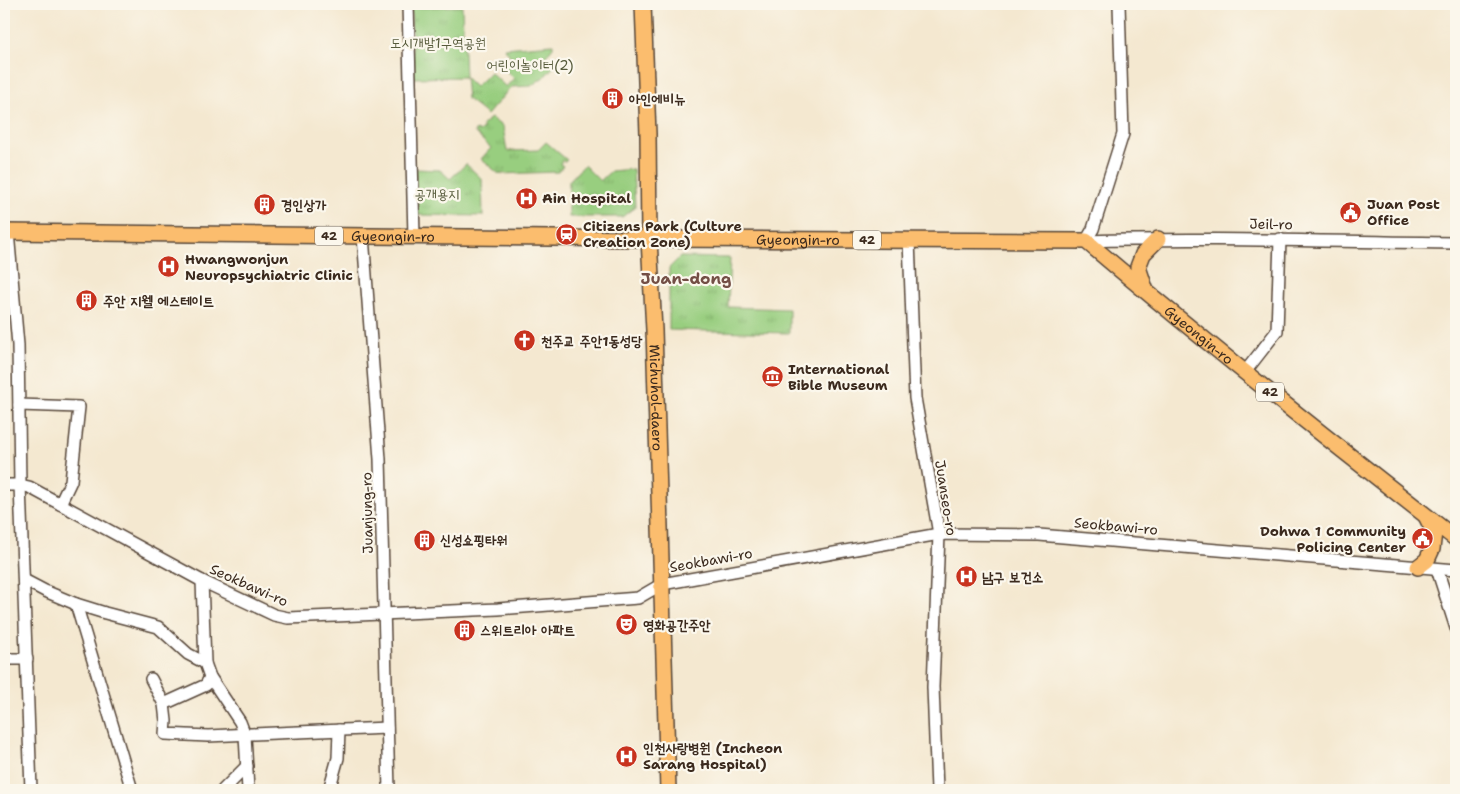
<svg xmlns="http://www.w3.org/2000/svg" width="1460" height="794" font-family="'Shantell Sans','Poor Story',sans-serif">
  <defs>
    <pattern id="grass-tufts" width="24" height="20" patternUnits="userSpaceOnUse" patternTransform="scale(1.25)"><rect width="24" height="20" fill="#98ce7f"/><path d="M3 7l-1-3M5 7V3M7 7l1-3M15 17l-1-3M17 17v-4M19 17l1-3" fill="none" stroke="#84b16d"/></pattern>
  </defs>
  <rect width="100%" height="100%" fill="#fbf7ec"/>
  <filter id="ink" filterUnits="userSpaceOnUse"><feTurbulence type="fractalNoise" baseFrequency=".02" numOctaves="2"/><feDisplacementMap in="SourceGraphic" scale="10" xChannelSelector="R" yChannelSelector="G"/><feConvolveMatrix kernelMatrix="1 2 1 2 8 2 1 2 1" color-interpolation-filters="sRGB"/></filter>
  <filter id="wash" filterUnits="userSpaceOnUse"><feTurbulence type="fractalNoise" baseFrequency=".0096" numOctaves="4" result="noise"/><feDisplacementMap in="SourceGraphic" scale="20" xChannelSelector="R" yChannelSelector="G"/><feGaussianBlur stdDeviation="1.12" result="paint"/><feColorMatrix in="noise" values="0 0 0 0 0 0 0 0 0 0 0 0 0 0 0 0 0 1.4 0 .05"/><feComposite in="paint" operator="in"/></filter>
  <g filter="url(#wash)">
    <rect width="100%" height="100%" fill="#f4e8d0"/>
    <!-- grass -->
    <g fill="url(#grass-tufts)" stroke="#6a7c4e">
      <path d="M462,6L465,77L475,87L490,72L506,87L514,78L504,69L512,58L504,48L553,44V47L546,56L555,65L545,76L531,86L511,87L487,115L467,99L465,77L413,78L411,8Z"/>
      <path d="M491,118L503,127L507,151L538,150L546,142L567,160L565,162L562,160L560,164L563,166L558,172L499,174L481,159L491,148L474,132L476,130L479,132L484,128L482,125Z"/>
      <path d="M466,164L482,179L483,216L417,215L415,169L440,170L450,179Z"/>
      <path d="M584,165L600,181L611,171L633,169L635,207L622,217H569V181Z"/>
      <path d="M680,257L730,258L728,307L789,309V333L669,330V268Z"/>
    </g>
  </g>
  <g filter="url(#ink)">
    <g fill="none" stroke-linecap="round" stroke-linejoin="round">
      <defs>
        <g id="minor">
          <path d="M408,4L414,236"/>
          <path d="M8,232L18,345L20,485L31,790"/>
          <path d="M363,236L380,459L389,790"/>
          <path d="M909,240L915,398L939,534L933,687L937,790"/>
          <path d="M1086,241C1210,237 1333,242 1456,243"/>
          <path d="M1086,241L1093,229L1123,134L1119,4"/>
          <path d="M1245,372L1277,331L1280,239"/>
          <path d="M19,405L79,407L71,481L60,504"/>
          <path d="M4,485H20L29,487L202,581L274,615L288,618L498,609L638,598L662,584L939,534L1039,535L1456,570"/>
          <path d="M1437,569L1456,628"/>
          <path d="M24,580L45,591L76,604L105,613L158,627L188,654L205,663"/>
          <path d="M202,581L205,663L210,677L240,722L245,735L248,790"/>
          <path d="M76,604L132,790"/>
          <path d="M4,659H27"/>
          <path d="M151,679L164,704L166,721L165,734L208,736L387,728"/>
          <path d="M164,704L206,685L210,677"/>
          <path d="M223,790L247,766"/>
          <path d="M329,790L338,758L339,730"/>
        </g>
        <g id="major">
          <path id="s1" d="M643,4L648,134L649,239L654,330L668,790"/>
          <path id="s2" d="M4,232L649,239L1086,241C1207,344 1331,442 1456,539"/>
          <path d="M1146,291L1138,267L1143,254L1158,239"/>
          <path d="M1418,567L1427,560L1432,549L1434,532L1426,516"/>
        </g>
      </defs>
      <!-- minor casing -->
      <use href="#minor" stroke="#574639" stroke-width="14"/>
      <!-- major casing -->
      <use href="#major" stroke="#574639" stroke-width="18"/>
      <!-- minor -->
      <use href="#minor" stroke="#fff" stroke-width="11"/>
      <!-- major -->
      <use href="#major" stroke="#fbbd6e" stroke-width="15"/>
    </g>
  </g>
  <!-- icons -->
  <defs>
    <symbol id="building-disc" viewBox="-11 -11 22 22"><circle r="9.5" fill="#c8321e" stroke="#fbf7ec"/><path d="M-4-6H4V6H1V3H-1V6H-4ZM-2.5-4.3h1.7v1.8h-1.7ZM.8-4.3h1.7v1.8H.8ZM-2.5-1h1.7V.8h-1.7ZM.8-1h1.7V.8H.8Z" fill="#fff"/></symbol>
    <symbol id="hospital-disc" viewBox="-11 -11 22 22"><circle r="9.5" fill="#c8321e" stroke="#fbf7ec"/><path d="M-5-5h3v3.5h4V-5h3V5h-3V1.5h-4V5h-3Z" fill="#fff"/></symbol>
    <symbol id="civic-disc" viewBox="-11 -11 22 22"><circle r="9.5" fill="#c8321e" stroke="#fbf7ec"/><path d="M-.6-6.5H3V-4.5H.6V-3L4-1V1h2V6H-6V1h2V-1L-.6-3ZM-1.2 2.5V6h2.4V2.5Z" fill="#fff"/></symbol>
    <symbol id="station-disc" viewBox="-11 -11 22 22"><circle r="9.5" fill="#c8321e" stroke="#fbf7ec"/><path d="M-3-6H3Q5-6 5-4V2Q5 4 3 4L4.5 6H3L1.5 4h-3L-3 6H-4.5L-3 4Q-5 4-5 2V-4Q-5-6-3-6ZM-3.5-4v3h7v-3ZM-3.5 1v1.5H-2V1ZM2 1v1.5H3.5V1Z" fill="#fff"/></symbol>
    <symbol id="church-disc" viewBox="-11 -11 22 22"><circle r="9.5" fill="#c8321e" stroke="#fbf7ec"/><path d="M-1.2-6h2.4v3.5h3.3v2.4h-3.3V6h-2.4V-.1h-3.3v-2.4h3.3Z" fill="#fff"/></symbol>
    <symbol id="museum-disc" viewBox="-11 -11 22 22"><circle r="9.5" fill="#c8321e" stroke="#fbf7ec"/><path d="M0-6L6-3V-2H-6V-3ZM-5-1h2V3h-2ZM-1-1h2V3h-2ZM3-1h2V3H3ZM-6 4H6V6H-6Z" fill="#fff"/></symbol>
    <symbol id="theatre-disc" viewBox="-11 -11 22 22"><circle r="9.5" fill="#c8321e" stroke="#fbf7ec"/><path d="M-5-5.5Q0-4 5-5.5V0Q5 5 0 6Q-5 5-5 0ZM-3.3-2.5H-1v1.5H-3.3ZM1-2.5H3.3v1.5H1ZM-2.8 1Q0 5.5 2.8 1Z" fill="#fff"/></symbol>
  </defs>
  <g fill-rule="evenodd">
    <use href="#building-disc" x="600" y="86" width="25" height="25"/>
    <use href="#hospital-disc" x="514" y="186" width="25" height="25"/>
    <use href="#building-disc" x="252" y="192" width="25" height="25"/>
    <use href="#civic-disc" x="1338" y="200" width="25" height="25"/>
    <use href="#station-disc" x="554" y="222" width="25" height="25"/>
    <use href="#hospital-disc" x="156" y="254" width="25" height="25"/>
    <use href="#building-disc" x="74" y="288" width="25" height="25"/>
    <use href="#church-disc" x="512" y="328" width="25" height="25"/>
    <use href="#museum-disc" x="760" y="364" width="25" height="25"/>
    <use href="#civic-disc" x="1410" y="526" width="25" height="25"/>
    <use href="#building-disc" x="412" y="528" width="25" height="25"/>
    <use href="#hospital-disc" x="954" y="564" width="25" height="25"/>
    <use href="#theatre-disc" x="614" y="612" width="25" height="25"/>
    <use href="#building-disc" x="452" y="618" width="25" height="25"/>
    <use href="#hospital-disc" x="614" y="744" width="25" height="25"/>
  </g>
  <g text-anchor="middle" stroke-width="4.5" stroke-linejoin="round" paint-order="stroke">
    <!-- shield labels -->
    <g fill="#fbf7ec" stroke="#75685c" stroke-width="1">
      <rect x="315" y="226.5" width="28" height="19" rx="4"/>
      <rect x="853" y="230.5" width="28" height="19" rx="4"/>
      <rect x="1256" y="382.5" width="28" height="19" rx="4"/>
    </g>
    <g font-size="12" font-weight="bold" fill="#3b2a1e">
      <text x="329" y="240">42</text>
      <text x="867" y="244">42</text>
      <text x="1270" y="396">42</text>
    </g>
    <!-- park labels -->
    <g font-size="14" fill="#575b3b" stroke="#fbf7ec">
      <text x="438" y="48">도시개발1구역공원</text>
      <text x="530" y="70">어린이놀이터(2)</text>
      <text x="437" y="199">공개용지</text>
    </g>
    <!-- poi labels -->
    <g font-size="14" font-weight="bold" fill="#3b2a1e" stroke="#fbf7ec" text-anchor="start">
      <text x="629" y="104">아인에비뉴</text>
      <text x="542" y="203">Ain Hospital</text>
      <text x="1367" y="209">Juan Post<tspan x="1367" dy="16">Office</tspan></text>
      <text x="281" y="210">경인상가</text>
      <text x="583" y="231">Citizens Park (Culture<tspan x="583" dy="16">Creation Zone)</tspan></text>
      <text x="185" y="264">Hwangwonjun<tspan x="185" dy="16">Neuropsychiatric Clinic</tspan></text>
      <text x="103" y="306">주안 지웰 에스테이트</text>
      <text x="541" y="346">천주교 주안1동성당</text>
      <text x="788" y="374">International<tspan x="788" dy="16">Bible Museum</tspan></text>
      <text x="1406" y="536" text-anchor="end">Dohwa 1 Community<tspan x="1406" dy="16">Policing Center</tspan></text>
      <text x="440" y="545">신성쇼핑타워</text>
      <text x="982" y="582">남구 보건소</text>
      <text x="643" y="630">영화공간주안</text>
      <text x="480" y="635">스위트리아 아파트</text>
      <text x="643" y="753">인천사랑병원 (Incheon<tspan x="643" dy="16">Sarang Hospital)</tspan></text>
    </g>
    <!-- street labels -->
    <g font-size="14" fill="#3b2a1e" stroke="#fbf7ec">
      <text transform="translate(1271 224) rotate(1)" y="5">Jeil-ro</text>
      <text dy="5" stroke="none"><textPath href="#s2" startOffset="389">Gyeongin-ro</textPath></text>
      <text dy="5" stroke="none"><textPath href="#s2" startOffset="794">Gyeongin-ro</textPath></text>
      <text dy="5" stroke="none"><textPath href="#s2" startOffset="1229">Gyeongin-ro</textPath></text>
      <text dy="5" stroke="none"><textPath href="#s1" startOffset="394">Michuhol-daero</textPath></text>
      <text transform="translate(946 498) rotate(81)" y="5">Juanseo-ro</text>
      <text transform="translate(367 513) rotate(-91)" y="5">Juanjung-ro</text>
      <text transform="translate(1116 526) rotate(5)" y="5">Seokbawi-ro</text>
      <text transform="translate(711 560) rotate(-10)" y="5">Seokbawi-ro</text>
      <text transform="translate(249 585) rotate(24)" y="5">Seokbawi-ro</text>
    </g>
    <!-- quarter labels -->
    <g font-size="16" font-weight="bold" fill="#734e45" stroke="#fbf7ec">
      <text x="686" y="284">Juan-dong</text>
    </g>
  </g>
  <!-- margin -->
  <rect width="1460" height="794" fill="none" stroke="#fbf7ec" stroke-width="20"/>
</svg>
